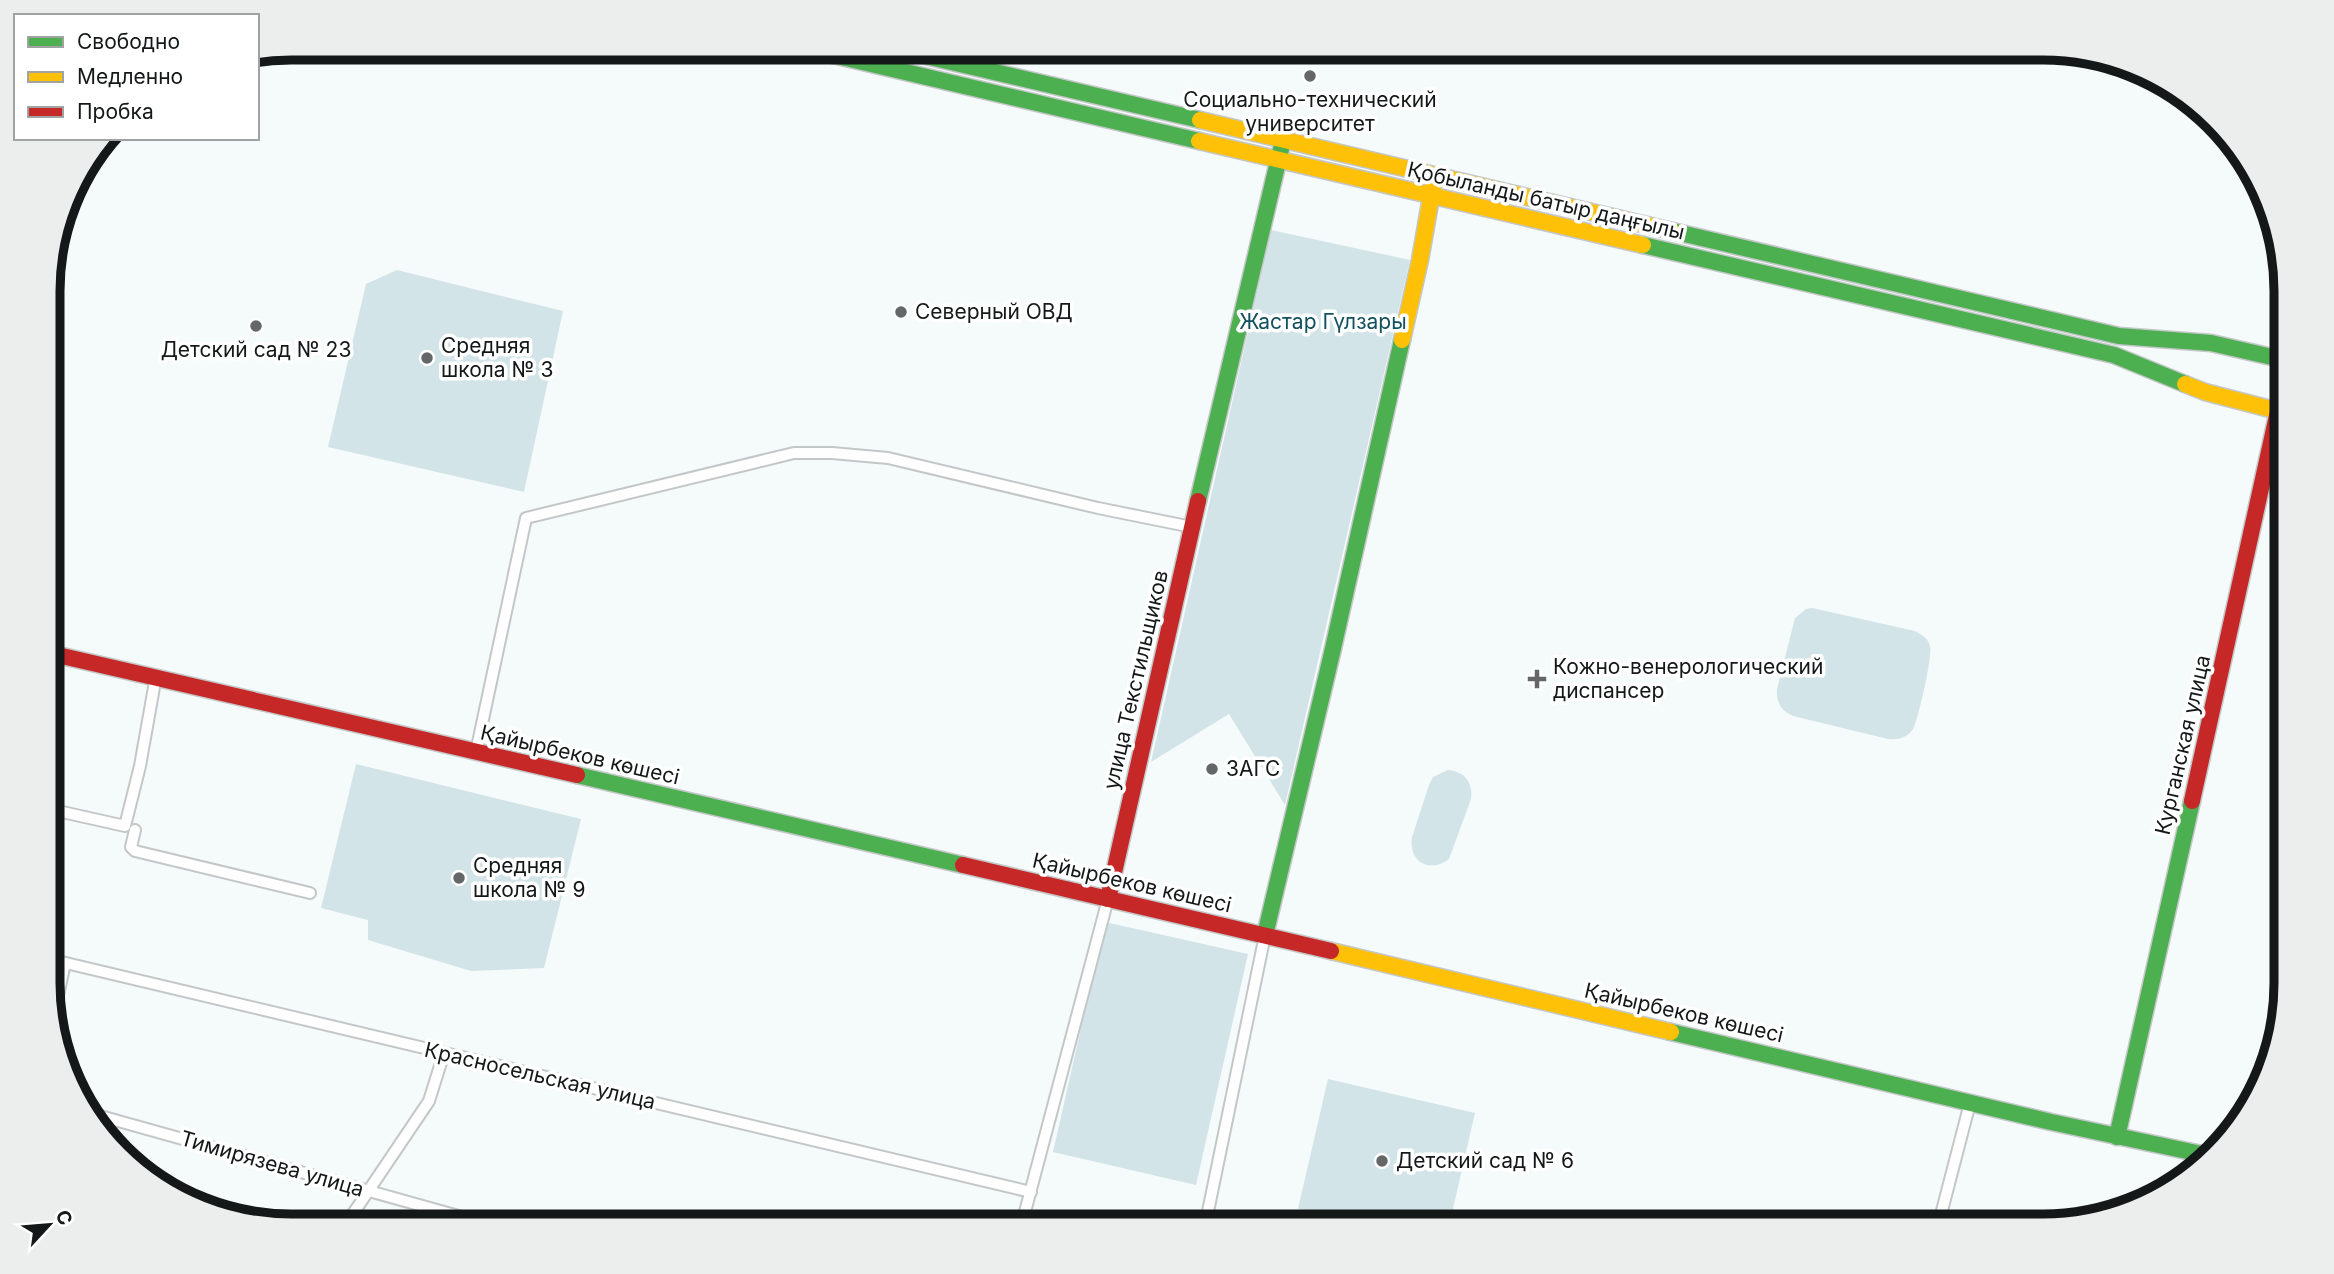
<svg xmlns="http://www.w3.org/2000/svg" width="2334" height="1274" font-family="Inter,sans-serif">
  <rect width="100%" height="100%" fill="#f5fafb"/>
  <!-- green -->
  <g fill="#d2e4e8">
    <path d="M1271,230L1410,260L1285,805L1229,714L1151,762Z"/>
    <path d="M397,270L563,311L524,492L328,447L366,284Z"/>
    <path d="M1812,608L1915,631C1922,635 1928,638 1930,646C1933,655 1918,720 1913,729C1907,738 1898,740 1888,739L1793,716C1781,711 1776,702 1777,689L1795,618L1806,609Z"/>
    <path d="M356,764L581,819L544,968L471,971L368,940V920L321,908Z"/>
    <path d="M1448,770C1465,772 1473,782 1471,799L1449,859C1430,874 1408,862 1412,837L1429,785L1433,777Z"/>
    <path d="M1105,922L1248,954L1196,1185L1053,1152Z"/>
    <path d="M1328,1079L1475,1113L1449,1226H1374L1298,1209Z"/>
  </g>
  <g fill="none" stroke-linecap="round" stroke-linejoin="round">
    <defs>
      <g id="street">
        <path d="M476,752L526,518L794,453H832L888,458L1098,508L1192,527"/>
        <path d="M49,809L125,826L140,766L156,676"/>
        <path d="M135,830L131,847L135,851L310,893"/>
        <path d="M49,959L1031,1192"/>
        <path d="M52,1024L65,963"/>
        <path d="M86,1112L498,1227"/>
        <path d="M1205,1226L1265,935"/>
        <path d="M1938,1226L1970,1103"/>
        <path d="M344,1227L429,1101L444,1053"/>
        <path d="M1021,1227L1108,899"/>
      </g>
      <g id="fast">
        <path d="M799,47L1199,141"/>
        <path d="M887,47L1200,120"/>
        <path d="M1672,231L2119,336L2211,343L2285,360"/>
        <path d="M1643,245L2114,355L2185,384"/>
        <path d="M1198,501L1281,149"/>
        <path d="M577,775L963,865"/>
        <path d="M1265,935L1332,653L1402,340"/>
        <path d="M1671,1032L2051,1122L2206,1155"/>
        <path d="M2117,1137L2192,801"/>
      </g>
      <g id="slow">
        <path d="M1200,120L1672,231"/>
        <path d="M1199,141L1643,245"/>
        <path d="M1402,340L1420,260L1433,186"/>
        <path d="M2185,384L2205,392L2278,411"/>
        <path d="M1331,951L1671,1032"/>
      </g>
      <g id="jam">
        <path d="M49,653L577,775"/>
        <path d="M2192,801L2280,402L2285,361"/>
        <path d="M963,865L1331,951"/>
        <path d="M1108,899L1198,501"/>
      </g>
    </defs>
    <!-- street casing -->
    <use href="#street" stroke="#c4c7c8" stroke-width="14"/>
    <!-- fast casing -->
    <use href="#fast" stroke="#c4c7c8" stroke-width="19"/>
    <!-- slow casing -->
    <use href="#slow" stroke="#c4c7c8" stroke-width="19"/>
    <!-- jam casing -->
    <use href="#jam" stroke="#c4c7c8" stroke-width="19"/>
    <!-- street -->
    <use href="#street" stroke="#fefefe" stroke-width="10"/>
    <!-- fast -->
    <use href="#fast" stroke="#4caf50" stroke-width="16"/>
    <!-- slow -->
    <use href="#slow" stroke="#ffc107" stroke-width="16"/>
    <!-- jam -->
    <use href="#jam" stroke="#c62828" stroke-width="16"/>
  </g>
  <!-- markers -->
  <g fill="#636768" stroke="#fff" stroke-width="2.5">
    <circle cx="1310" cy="76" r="7"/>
    <circle cx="901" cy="312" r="7"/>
    <circle cx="256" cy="326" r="7"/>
    <circle cx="427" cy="358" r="7"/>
    <path d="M1533.5 668.5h7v7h7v7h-7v7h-7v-7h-7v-7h7z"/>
    <circle cx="1212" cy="769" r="7"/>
    <circle cx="459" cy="878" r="7"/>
    <circle cx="1382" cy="1161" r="7"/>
  </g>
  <g text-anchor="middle" stroke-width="7" stroke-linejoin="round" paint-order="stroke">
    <!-- poi labels -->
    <g font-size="21" fill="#151819" stroke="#fff" text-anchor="start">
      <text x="1310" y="107" text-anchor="middle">Социально-технический<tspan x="1310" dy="24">университет</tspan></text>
      <text x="915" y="319">Северный ОВД</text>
      <text x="441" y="353">Средняя<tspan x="441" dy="24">школа № 3</tspan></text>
      <text x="256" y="357" text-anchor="middle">Детский сад № 23</text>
      <text x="1553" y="674">Кожно-венерологический<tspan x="1553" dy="24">диспансер</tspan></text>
      <text x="1226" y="776">ЗАГС</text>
      <text x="473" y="873">Средняя<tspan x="473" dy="24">школа № 9</tspan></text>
      <text x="1396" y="1168">Детский сад № 6</text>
    </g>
    <!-- street labels -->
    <g font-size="21" fill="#151819" stroke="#fff">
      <text transform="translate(1546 201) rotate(13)" y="7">Қобыланды батыр даңғылы</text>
      <text transform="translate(1136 680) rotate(-77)" y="7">улица Текстильщиков</text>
      <text transform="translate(2183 745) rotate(-77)" y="7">Курганская улица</text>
      <text transform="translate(580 755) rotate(13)" y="7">Қайырбеков көшесі</text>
      <text transform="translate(1132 883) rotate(13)" y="7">Қайырбеков көшесі</text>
      <text transform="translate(1684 1013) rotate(13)" y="7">Қайырбеков көшесі</text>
      <text transform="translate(540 1076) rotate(13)" y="7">Красносельская улица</text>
      <text transform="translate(272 1164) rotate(16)" y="7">Тимирязева улица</text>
    </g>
    <!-- park labels -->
    <g font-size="21" fill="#13515e" stroke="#fff">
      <text x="1323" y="329">Жастар Гүлзары</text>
    </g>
  </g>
  <!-- crop -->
  <path d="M0 0H2334V1274H0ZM291 60H2043A231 231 0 0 1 2274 291V983A231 231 0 0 1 2043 1214H291A231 231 0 0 1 60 983V291A231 231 0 0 1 291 60Z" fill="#eceded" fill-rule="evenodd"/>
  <path fill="none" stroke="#151819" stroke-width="9" d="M291 60H2043A231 231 0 0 1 2274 291V983A231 231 0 0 1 2043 1214H291A231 231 0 0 1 60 983V291A231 231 0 0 1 291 60Z"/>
  <!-- legend -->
  <rect x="14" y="14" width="245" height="126" fill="#ffffff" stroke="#a1a3a3" stroke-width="2"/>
  <rect x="28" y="37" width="35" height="10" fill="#4caf50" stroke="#a1a3a3" stroke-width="2"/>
  <text x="77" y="49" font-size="21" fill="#151819">Свободно</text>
  <rect x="28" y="72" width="35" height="10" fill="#ffc107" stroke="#a1a3a3" stroke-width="2"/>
  <text x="77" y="84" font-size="21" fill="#151819">Медленно</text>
  <rect x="28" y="107" width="35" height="10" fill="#c62828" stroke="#a1a3a3" stroke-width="2"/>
  <text x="77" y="119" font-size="21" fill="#151819">Пробка</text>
  <!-- north arrow -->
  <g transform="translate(49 1225) rotate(64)" stroke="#ffffff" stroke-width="5" paint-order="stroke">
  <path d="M0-5L12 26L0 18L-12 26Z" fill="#151819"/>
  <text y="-10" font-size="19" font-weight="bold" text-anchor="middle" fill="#151819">С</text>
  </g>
</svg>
